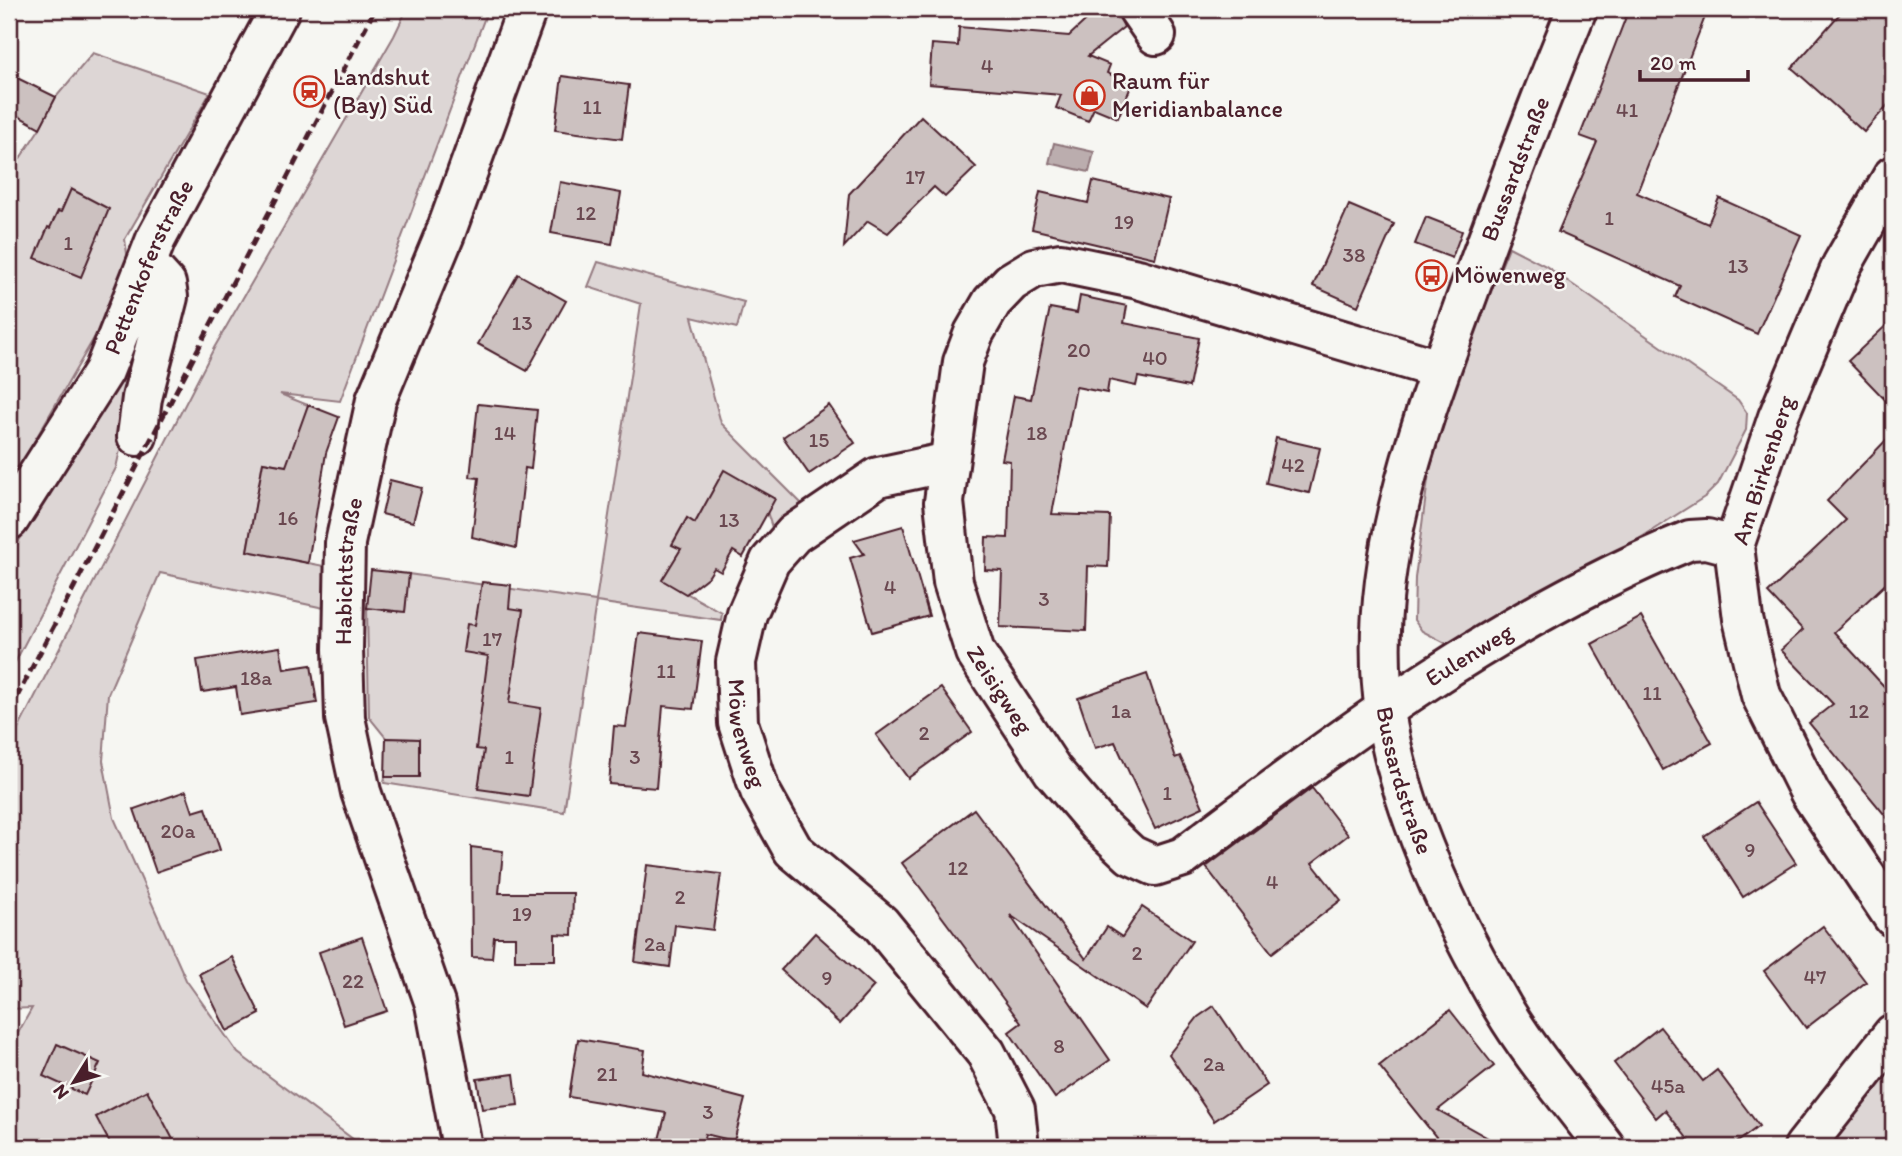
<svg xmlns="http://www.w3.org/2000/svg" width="1902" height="1156" font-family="Itim,sans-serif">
  <rect width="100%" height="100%" fill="#f6f6f2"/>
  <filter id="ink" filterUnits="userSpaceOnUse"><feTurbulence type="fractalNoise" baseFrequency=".0143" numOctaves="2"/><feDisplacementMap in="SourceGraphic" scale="14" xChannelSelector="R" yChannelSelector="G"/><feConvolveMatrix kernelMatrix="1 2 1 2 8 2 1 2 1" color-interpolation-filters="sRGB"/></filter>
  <g filter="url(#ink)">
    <!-- green -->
    <g fill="#ddd6d5" stroke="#947a80" stroke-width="2">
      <path d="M407,9H488L340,401L280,394L308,405L290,467L263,462L247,551L329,567L324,608L160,573L108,694L103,761L114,818L186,980L238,1053L354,1140L357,1147H9V1049L32,1008L9,1009V747L214,348L394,36Z"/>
      <path d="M93,53L210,93L125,239L128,261L112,307L9,485V175L40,128L56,97Z"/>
      <path d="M1509,247L1546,266L1738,400L1747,413L1746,430L1718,484L1706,496L1623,549L1459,641L1447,644L1422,631L1414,620L1415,578L1429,472L1467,349Z"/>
      <path d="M598,262L744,302L737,328L692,317L721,423L807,509L775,537L767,512L748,501L755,488L724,470L695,523L687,518L672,544L681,549L663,580L722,613L721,620L596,602L564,812L384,783L385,777H418L419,739L386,738L369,717L367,608L405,612L408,574L596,601L641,304L588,287Z"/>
      <path d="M143,327L134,388L116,468L9,674V558Z"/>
      <path d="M1893,1067V1147H1827Z"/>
    </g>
    <!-- water -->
    <path fill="#bbadae" stroke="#8e747a" stroke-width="2" d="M1054,143L1094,152L1089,172L1049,163Z"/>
    <!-- building -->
    <g fill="#ccc1c0" stroke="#4a1f2b" stroke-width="2">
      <path d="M1098,9H1116L1124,27L1088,56L1110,65L1107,73L1132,84L1118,118L1094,108L1088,121L1056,108L1061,95L929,84L932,44L958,46L959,27L1069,36Z"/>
      <path d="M1629,9H1708L1637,193L1708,224L1719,198L1801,235L1757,334L1675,297L1680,286L1558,232L1597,142L1580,136Z"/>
      <path d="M1844,9H1893V99L1864,132L1792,68Z"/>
      <path d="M9,74L56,97L40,128L9,111Z"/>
      <path d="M562,76L629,85L622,139L555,130Z"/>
      <path d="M921,116L976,167L945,197L934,187L888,233L868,221L844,247L849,194Z"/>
      <path d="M1093,181L1169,199L1155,258L1032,229L1040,192L1088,203Z"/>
      <path d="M560,182L621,193L612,244L551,233Z"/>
      <path d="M71,189L109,209L81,277L35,258L48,227L50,228L58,211L61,212Z"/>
      <path d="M1349,205L1394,224L1358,306L1313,286Z"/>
      <path d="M1426,217L1462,231L1452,258L1415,244Z"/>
      <path d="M518,274L566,301L527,371L478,344Z"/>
      <path d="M1080,296L1127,306L1124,323L1199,338L1189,387L1138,377L1136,386L1109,380L1107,393L1076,387L1052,514L1110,516L1108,567L1088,566L1086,631L1000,627L1002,571L985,570L986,537L1008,538L1010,461L1002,460L1014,396L1031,399L1050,308L1077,313Z"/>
      <path d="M1893,319V408L1848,361Z"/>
      <path d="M478,404L537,410L531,469L525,468L516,548L472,537L479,478L470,477Z"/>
      <path d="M308,405L339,417L326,453L308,563L247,551L263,462L286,466Z"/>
      <path d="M829,405L855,443L809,474L783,437Z"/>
      <path d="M1893,433V577L1834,632L1893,696V825L1809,723L1833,704L1781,650L1803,630L1768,593L1846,520L1827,501Z"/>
      <path d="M1276,438L1320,448L1309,493L1266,483Z"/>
      <path d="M724,470L775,499L743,557L733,551L721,572L714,568L709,576L686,594L662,580L681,549L672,545L687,518L695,523Z"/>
      <path d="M390,480L422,488L413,522L382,514Z"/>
      <path d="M903,526L929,616L872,632L850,558L864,554L854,540Z"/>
      <path d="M371,570L409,574L405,612L367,608Z"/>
      <path d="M482,582L511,585L509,608L523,610L509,703L541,708L529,796L478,789L484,750L476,749L488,656L463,652L467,624L475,625Z"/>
      <path d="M1641,617L1712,743L1663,770L1592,644Z"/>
      <path d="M639,633L702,641L693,709L663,706L656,788L609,784L614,726L626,727Z"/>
      <path d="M280,647L284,669L311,665L317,703L240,715L236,687L202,692L197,660Z"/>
      <path d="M1147,674L1175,758L1180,756L1203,807L1155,829L1115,742L1095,748L1078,698Z"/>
      <path d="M941,688L972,732L908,778L876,735Z"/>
      <path d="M386,738L419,739V777H385Z"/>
      <path d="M1312,788L1348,835L1312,863L1341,900L1272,953L1206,867Z"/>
      <path d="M186,791L193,812L206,808L220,850L156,872L134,809Z"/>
      <path d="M1756,802L1796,863L1743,897L1704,836Z"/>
      <path d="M974,809L1086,959L1107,927L1122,937L1142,907L1192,941L1146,1009L1010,915L1110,1060L1055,1098L1009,1032L1021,1023L902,863Z"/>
      <path d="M471,847L503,851L499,893H573L572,935L555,934V960H515V937H494L492,958L472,957Z"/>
      <path d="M647,865L721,874L713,930L675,925L670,967L635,962Z"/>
      <path d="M1823,926L1866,982L1806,1028L1764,971Z"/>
      <path d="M815,933L874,986L840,1024L781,970Z"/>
      <path d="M362,937L387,1011L344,1025L319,952Z"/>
      <path d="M232,957L260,1014L227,1031L199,974Z"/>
      <path d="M1214,1006L1267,1085L1214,1121L1169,1054L1198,1017Z"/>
      <path d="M1450,1010L1494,1066L1438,1110L1504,1147H1444L1379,1066Z"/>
      <path d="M1660,1027L1703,1081L1717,1070L1759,1126L1731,1147H1694L1665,1110L1656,1118L1614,1063Z"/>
      <path d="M578,1039L645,1050L642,1072L745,1099L734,1141L705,1134L702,1147H657L666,1113L569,1097Z"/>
      <path d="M57,1044L100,1063L85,1095L43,1076Z"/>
      <path d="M514,1074L518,1105L482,1109L477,1079Z"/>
      <path d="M147,1090L177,1147H112L96,1117Z"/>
    </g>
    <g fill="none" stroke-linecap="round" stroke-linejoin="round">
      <defs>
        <g id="minor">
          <path d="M1138,9L1156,35"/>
          <path id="s1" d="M1577,9C1539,102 1503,196 1469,291C1421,423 1364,568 1385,711C1400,812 1452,920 1503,1008C1532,1057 1572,1102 1605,1147"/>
          <path d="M1893,176L1842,265L1778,417L1734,546L1743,619L1761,695L1810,793L1893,917"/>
          <path id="s2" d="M1439,369L1138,279L1061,263L1034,268L1011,282L992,302L974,333L963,362L944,502L953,582L975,652L1053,771L1099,825L1131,855L1155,866L1183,857C1339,738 1507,614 1690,540L1707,539L1734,546"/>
          <path d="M137,436L142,398L168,297L166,284L147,263"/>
          <path id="s3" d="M949,462L878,477L794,534L770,561L747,614L736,662L738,723L760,791L793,850L880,923L986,1053L1015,1109L1019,1147"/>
          <path id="s4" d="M9,520L104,371L156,239L280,9"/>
          <path id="s5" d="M462,1147L435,1004L361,792L345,718L343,649L345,543L376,400L445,234L527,9"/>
          <path d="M1804,1147L1893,1034"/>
        </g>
      </defs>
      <!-- minor casing -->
      <use href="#minor" stroke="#4a1f2b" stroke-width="44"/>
      <!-- minor -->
      <use href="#minor" stroke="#f6f6f2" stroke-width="38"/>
      <!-- rail -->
      <path stroke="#4a1f2b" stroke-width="5" stroke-dasharray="10 5" stroke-linecap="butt" d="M9,712L375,9"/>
    </g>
  </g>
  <!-- icons -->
  <defs>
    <symbol id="station-ring" viewBox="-11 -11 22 22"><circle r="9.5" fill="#f6f6f2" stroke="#c8321e" stroke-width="1.5"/><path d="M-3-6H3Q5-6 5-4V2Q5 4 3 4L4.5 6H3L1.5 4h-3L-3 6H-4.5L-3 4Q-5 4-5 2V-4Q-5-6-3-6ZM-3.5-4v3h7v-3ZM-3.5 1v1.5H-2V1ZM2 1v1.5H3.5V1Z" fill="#c8321e"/></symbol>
    <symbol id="shop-ring" viewBox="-11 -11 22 22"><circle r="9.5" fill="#f6f6f2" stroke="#c8321e" stroke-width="1.5"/><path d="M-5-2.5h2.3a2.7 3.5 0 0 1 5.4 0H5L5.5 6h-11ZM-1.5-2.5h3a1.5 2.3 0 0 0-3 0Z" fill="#c8321e"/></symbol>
    <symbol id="bus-ring" viewBox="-11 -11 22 22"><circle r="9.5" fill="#f6f6f2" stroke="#c8321e" stroke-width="1.5"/><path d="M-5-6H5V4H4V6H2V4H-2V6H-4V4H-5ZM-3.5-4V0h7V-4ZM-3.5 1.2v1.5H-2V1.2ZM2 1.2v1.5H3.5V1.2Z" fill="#c8321e"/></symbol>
  </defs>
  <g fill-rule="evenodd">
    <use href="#station-ring" x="292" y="74" width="35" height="35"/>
    <use href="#shop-ring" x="1072" y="78" width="35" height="35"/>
    <use href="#bus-ring" x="1414" y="258" width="35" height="35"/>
  </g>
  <g text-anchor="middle" stroke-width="5" stroke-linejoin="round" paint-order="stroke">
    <!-- number labels -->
    <g font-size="21" fill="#6a4850">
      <text x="987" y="73">4</text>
      <text x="592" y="114">11</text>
      <text x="1627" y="117">41</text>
      <text x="915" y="184">17</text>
      <text x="586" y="220">12</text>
      <text x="1609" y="225">1</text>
      <text x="1124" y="229">19</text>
      <text x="68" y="250">1</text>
      <text x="1354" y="262">38</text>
      <text x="1738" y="273">13</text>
      <text x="522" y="330">13</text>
      <text x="1079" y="357">20</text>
      <text x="1155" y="365">40</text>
      <text x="505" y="440">14</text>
      <text x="1037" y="440">18</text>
      <text x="819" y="447">15</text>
      <text x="1293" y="472">42</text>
      <text x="288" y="525">16</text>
      <text x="729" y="527">13</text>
      <text x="890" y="594">4</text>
      <text x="1044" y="606">3</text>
      <text x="492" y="646">17</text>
      <text x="666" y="678">11</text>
      <text x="256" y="685">18a</text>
      <text x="1652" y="700">11</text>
      <text x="1121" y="718">1a</text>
      <text x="1859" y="718">12</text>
      <text x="924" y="740">2</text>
      <text x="509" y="764">1</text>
      <text x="635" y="764">3</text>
      <text x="1167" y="800">1</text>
      <text x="178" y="838">20a</text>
      <text x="1750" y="857">9</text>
      <text x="958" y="875">12</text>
      <text x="1272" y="889">4</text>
      <text x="680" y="904">2</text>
      <text x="522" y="921">19</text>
      <text x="655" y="951">2a</text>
      <text x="1137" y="960">2</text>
      <text x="1815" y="984">47</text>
      <text x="827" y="985">9</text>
      <text x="353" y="988">22</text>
      <text x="1059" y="1053">8</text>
      <text x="1214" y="1071">2a</text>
      <text x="607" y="1081">21</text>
      <text x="1668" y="1093">45a</text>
      <text x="708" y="1119">3</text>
    </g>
    <!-- poi labels -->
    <g font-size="24" fill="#4a1f2b" stroke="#f6f6f2" text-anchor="start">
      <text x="333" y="85">Landshut<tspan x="333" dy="28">(Bay) Süd</tspan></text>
      <text x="1112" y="89">Raum für<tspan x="1112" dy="28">Meridianbalance</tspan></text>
      <text x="1454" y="283">Möwenweg</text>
    </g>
    <!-- street labels -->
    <g font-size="24" fill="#4a1f2b" stroke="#f6f6f2">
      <text transform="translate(1515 169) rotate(-69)" y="8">Bussardstraße</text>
      <text dy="8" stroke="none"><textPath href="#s4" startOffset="290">Pettenkoferstraße</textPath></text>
      <text transform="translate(1763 470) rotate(-72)" y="8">Am Birkenberg</text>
      <text dy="8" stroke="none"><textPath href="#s5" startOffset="593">Habichtstraße</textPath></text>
      <text dy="8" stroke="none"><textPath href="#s2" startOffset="1500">Eulenweg</textPath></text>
      <text dy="8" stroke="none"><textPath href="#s2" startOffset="882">Zeisigweg</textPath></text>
      <text dy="8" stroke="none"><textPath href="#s3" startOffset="390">Möwenweg</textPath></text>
      <text dy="8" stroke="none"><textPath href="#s1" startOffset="807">Bussardstraße</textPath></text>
    </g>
  </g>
  <!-- margin -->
  <rect width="1902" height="1156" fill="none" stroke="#f6f6f2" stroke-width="35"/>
  <rect x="18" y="18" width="1867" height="1121" fill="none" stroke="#4a1f2b" stroke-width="2.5" filter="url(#ink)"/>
  <!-- north arrow -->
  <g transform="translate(74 1082) rotate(233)" stroke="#f6f6f2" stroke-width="5" paint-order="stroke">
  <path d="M0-5L12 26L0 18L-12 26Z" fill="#4a1f2b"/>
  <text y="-10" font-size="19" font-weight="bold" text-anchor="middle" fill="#4a1f2b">N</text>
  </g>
  <!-- scale -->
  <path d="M1640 70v10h108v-10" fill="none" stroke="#4a1f2b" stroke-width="3.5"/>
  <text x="1650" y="70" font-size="21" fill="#4a1f2b" stroke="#f6f6f2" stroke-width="5" paint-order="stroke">20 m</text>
</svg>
